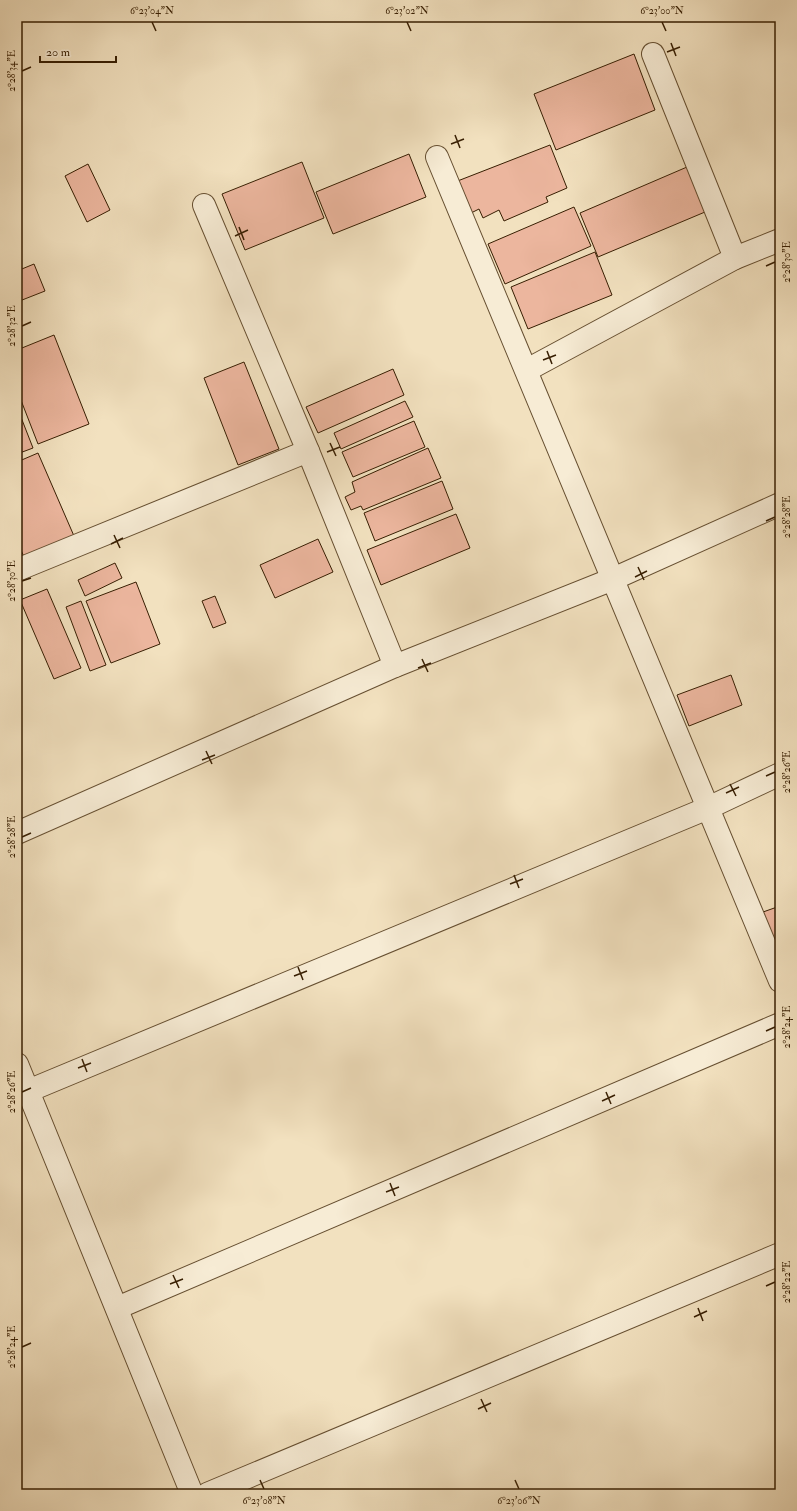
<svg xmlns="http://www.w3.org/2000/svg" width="797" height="1511" font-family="'IM FELL Double Pica',serif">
  <rect width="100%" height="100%" fill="#f2e1bf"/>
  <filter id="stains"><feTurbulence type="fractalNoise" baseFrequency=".005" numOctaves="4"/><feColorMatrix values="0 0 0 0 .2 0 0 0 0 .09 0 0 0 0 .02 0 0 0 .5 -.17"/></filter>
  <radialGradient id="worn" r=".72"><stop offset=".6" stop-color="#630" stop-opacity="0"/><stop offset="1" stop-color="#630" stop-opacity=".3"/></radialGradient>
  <!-- building -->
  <g fill="#ecb69e" stroke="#371e02">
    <path d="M634,54L655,110L556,150L534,94Z"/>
    <path d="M550,145L567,188L546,197L548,202L504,221L499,210L483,218L479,209L467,215L455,182Z"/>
    <path d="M409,154L426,197L333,234L316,192Z"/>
    <path d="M302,162L324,218L245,250L222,194Z"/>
    <path d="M88,164L110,210L87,222L65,176Z"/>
    <path d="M687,167L705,212L598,257L580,213Z"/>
    <path d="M574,207L591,246L505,284L488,244Z"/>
    <path d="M595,252L612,295L528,329L511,287Z"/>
    <path d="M34,264L45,291L17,302V271Z"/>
    <path d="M54,335L89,424L38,444L17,390V350Z"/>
    <path d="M244,362L279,449L238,465L204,378Z"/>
    <path d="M393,369L404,395L318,433L306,407Z"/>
    <path d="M405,401L413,417L341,449L334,433Z"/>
    <path d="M17,407L33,448L17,454Z"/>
    <path d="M414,421L425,447L353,477L342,452Z"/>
    <path d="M428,448L441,478L363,510L361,506L351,510L345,497L355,492L352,482Z"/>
    <path d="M38,453L74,536L24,557L17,541V462Z"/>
    <path d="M442,481L453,509L375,541L364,513Z"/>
    <path d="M456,514L470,548L381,585L367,550Z"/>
    <path d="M318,539L333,572L275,598L260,565Z"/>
    <path d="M17,548L21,557L17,558Z"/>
    <path d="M115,563L122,578L85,596L78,580Z"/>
    <path d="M136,582L160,644L111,663L86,601Z"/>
    <path d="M47,589L81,668L54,679L20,600Z"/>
    <path d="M215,596L226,623L213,628L202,601Z"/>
    <path d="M81,601L106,665L90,671L66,607Z"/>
    <path d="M731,675L742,705L689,726L677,695Z"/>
    <path d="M780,906V941L774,943L763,912Z"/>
  </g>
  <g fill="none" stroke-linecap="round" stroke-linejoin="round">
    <defs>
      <g id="minor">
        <path d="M653,54L735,258"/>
        <path d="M437,157L780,981"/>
        <path d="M204,205L308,451L395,666"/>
        <path d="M527,370L735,258L780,240"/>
        <path d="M17,570L308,451"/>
        <path d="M17,833L395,666L613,579L780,504"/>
        <path d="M17,1064L192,1494"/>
        <path d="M28,1091L708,808L780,774"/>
        <path d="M117,1308L780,1024"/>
        <path d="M207,1494L780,1254"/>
      </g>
    </defs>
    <!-- minor casing -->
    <use href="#minor" stroke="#664f31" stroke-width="24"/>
    <!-- minor -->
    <use href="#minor" stroke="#f7ecd5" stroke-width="22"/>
  </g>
  <!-- ticks -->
  <path fill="none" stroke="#371e02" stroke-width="1.5" d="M152,22L156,31M407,22L411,31M662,22L666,31M671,43L676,56M667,52L680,47M22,71L31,67M455,135L460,148M451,144L464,139M239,227L244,240M235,236L248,230M766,266L775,262M22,326L31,322M547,351L552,364M543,360L556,355M330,443L336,456M327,452L340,447M766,521L775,517M114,535L120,548M111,544L123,538M638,567L644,580M635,577L647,571M22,581L31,578M422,659L428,672M418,668L431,663M206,751L212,764M202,760L215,755M766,776L775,772M730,784L736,796M726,793L739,787M22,837L31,833M514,875L519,888M510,884L523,879M298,967L303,980M294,976L307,971M766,1031L775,1027M82,1059L87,1072M78,1068L91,1063M22,1092L31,1088M606,1092L611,1104M602,1101L615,1095M390,1183L395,1196M386,1192L399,1187M173,1275L179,1288M170,1284L183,1279M766,1286L775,1282M698,1308L703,1321M694,1317L707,1311M22,1347L31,1343M481,1399L487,1412M478,1409L491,1403M260,1480L264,1489M515,1480L519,1489"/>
  <!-- margin -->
  <rect width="797" height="1511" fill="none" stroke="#f2e1bf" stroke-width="44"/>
  <!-- scale -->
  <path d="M40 56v6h76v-6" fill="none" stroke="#371e02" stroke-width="2"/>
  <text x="46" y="56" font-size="12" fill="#371e02" stroke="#f7ecd5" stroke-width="3" paint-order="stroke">20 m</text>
  <rect x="22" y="22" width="753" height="1467" fill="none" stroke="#371e02" stroke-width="1.5"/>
  <g font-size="10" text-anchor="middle" fill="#371e02">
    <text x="152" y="14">6°23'04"N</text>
    <text x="407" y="14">6°23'02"N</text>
    <text x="662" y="14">6°23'00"N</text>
    <text transform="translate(11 71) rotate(-90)" y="4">2°28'34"E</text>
    <text transform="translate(786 262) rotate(-90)" y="4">2°28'30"E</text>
    <text transform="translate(11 326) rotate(-90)" y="4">2°28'32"E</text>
    <text transform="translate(786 517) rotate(-90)" y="4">2°28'28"E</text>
    <text transform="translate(11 581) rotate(-90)" y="4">2°28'30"E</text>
    <text transform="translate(786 772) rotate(-90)" y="4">2°28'26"E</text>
    <text transform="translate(11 837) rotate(-90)" y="4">2°28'28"E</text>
    <text transform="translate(786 1027) rotate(-90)" y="4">2°28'24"E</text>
    <text transform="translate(11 1092) rotate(-90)" y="4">2°28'26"E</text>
    <text transform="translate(786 1282) rotate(-90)" y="4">2°28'22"E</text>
    <text transform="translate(11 1347) rotate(-90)" y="4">2°28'24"E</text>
    <text x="264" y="1504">6°23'08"N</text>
    <text x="519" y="1504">6°23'06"N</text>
  </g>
  <rect width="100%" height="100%" filter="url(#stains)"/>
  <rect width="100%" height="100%" fill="url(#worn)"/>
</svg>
